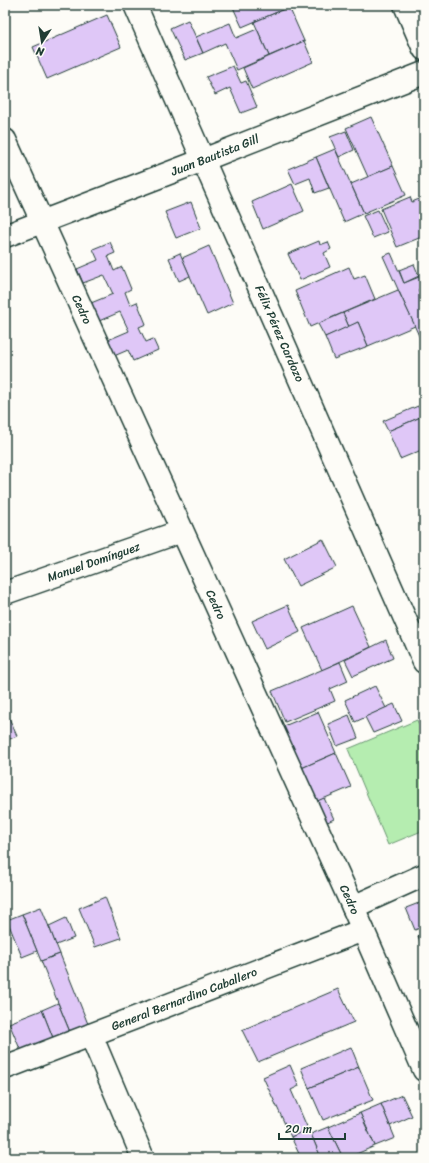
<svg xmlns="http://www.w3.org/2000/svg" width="429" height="1163" font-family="Sriracha,sans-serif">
  <rect width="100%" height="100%" fill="#fdfcf7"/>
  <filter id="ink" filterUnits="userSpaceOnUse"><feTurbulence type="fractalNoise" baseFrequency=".025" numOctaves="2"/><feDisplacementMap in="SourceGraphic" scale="8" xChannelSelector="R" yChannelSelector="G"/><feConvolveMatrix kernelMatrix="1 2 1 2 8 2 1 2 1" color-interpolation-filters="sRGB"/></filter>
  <g filter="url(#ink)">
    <!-- garden -->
    <path fill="#b5edb0" stroke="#6a9572" d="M417,720L424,736V830L388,845L348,749Z"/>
    <!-- building -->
    <g fill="#dfc7f7" stroke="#1f3d34">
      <path d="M232,5H288L289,7L242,27Z"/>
      <path d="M289,7L304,41L269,56L254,22Z"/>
      <path d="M107,15L121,47L47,79L33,47Z"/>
      <path d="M188,20L203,53L185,60L170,28Z"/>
      <path d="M230,23L236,38L257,29L269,56L237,70L225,43L203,53L196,37Z"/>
      <path d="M304,41L313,62L252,89L243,68Z"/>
      <path d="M233,66L241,83L246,81L257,107L241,113L230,88L215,95L206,77Z"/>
      <path d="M371,117L393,166L368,177L346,128Z"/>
      <path d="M346,131L354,150L339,157L330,137Z"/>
      <path d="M335,149L364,213L344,222L316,157Z"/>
      <path d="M316,157L329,188L315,193L310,178L295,184L288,169Z"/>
      <path d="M393,166L406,195L364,213L351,184Z"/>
      <path d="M292,184L304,211L263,229L252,202Z"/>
      <path d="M410,197L412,202L424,197V236L397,247L381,209Z"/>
      <path d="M191,202L201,228L176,238L165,212Z"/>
      <path d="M378,210L388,232L373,238L363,216Z"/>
      <path d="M319,241L320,245L328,242L331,249L324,253L330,267L300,280L288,254Z"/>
      <path d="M110,242L115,253L108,256L114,271L122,267L131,289L125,292L130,305L137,302L146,324L139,327L146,342L153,339L158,350L133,361L128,350L114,356L108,340L129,331L120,312L99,321L91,303L113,294L104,275L83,283L77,269L98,260L93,249Z"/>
      <path d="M209,246L233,303L207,315L182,258Z"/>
      <path d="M180,253L190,276L179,281L169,258Z"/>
      <path d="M391,253L404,283L424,275V287L418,290L424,303V347L383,256Z"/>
      <path d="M414,264L419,276L404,283L399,270Z"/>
      <path d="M349,267L354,279L365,275L375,299L310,327L295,291Z"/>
      <path d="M398,290L415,326L368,346L358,322L349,327L343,313Z"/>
      <path d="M343,313L349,327L325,337L318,324Z"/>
      <path d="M358,322L368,346L334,359L325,337Z"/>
      <path d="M418,406L423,416L388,431L383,421Z"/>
      <path d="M423,416L424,418V449L400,459L388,431Z"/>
      <path d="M323,539L337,567L298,586L284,559Z"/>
      <path d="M288,605L300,632L265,649L252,621Z"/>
      <path d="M352,606L371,647L322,670L303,628Z"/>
      <path d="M386,640L393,658L353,676L345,660Z"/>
      <path d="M340,662L348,681L330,689L335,701L285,722L272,691Z"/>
      <path d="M375,686L386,708L355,722L345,700Z"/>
      <path d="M394,704L402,721L373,733L365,717Z"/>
      <path d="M5,709L17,736L5,741Z"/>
      <path d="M318,712L336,753L297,770L279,728Z"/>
      <path d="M349,715L358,738L337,746L328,724Z"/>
      <path d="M336,753L351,787L311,804L297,770Z"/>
      <path d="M324,798L334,819L321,825L311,804Z"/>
      <path d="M105,897L121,938L95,947L79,908Z"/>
      <path d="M424,901V926L415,930L406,908Z"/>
      <path d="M41,907L60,954L41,961L22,914Z"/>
      <path d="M22,914L37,951L22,957L7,920Z"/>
      <path d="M66,918L74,938L56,945L49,926Z"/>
      <path d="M423,934H424V951L418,936Z"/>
      <path d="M60,954L90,1029L72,1037L41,961Z"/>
      <path d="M338,989L354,1022L258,1062L242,1030Z"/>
      <path d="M58,1003L72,1037L55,1043L42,1010Z"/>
      <path d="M42,1010L55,1043L23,1056L9,1023Z"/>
      <path d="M351,1047L359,1067L309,1088L301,1068Z"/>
      <path d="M290,1065L299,1086L291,1090L308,1129L291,1137L263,1077Z"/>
      <path d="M359,1067L373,1100L323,1120L309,1088Z"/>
      <path d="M402,1095L412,1116L390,1126L381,1104Z"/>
      <path d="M381,1104L395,1138L375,1146L360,1113Z"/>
      <path d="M360,1113L375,1146L347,1158H343L328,1127Z"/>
      <path d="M328,1127L343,1158H321L311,1134Z"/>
      <path d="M308,1129L311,1134L321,1158H301L291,1137Z"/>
    </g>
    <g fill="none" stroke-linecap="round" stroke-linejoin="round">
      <defs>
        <g id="minor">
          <path id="s1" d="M135,5L424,662"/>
          <path d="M405,5L424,49"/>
          <path id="s2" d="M5,140L353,907L424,1070"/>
          <path id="s3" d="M5,236L203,160L424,73"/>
          <path id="s4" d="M5,593L182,531"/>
          <path d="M353,907L424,875"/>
          <path d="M91,1035L143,1158"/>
          <path id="s5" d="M5,1068L363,930"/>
        </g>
      </defs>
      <!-- minor casing -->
      <use href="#minor" stroke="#1f3d34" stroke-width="25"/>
      <!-- minor -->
      <use href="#minor" stroke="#fdfcf7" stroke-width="22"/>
    </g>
  </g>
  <g text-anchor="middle" stroke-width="3" stroke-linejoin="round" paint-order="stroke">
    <!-- street labels -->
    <g font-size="12" fill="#1f3d34" stroke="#fdfcf7">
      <text dy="4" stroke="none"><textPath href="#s3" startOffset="225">Juan Bautista Gill</textPath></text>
      <text dy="4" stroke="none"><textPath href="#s2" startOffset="186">Cedro</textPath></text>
      <text dy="4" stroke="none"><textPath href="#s1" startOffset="359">Félix Pérez Cardozo</textPath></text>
      <text dy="4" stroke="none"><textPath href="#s4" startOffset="94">Manuel Domínguez</textPath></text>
      <text dy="4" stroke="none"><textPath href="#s2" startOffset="510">Cedro</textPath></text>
      <text dy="4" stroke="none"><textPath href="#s2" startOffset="834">Cedro</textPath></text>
      <text dy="4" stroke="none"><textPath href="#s5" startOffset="192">General Bernardino Caballero</textPath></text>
    </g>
  </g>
  <!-- margin -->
  <rect width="429" height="1163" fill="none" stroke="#fdfcf7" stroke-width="20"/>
  <rect x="10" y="10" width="409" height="1143" fill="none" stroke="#1f3d34" stroke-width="1.5" filter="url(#ink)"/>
  <!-- north arrow -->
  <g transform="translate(42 42) rotate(192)" stroke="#fdfcf7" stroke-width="3" paint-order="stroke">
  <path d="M0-3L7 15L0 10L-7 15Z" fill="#1f3d34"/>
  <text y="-6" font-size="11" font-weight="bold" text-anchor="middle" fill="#1f3d34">N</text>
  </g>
  <!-- scale -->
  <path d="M279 1133v6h66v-6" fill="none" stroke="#1f3d34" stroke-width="2"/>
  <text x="285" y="1133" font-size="12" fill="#1f3d34" stroke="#fdfcf7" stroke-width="3" paint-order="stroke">20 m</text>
</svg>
